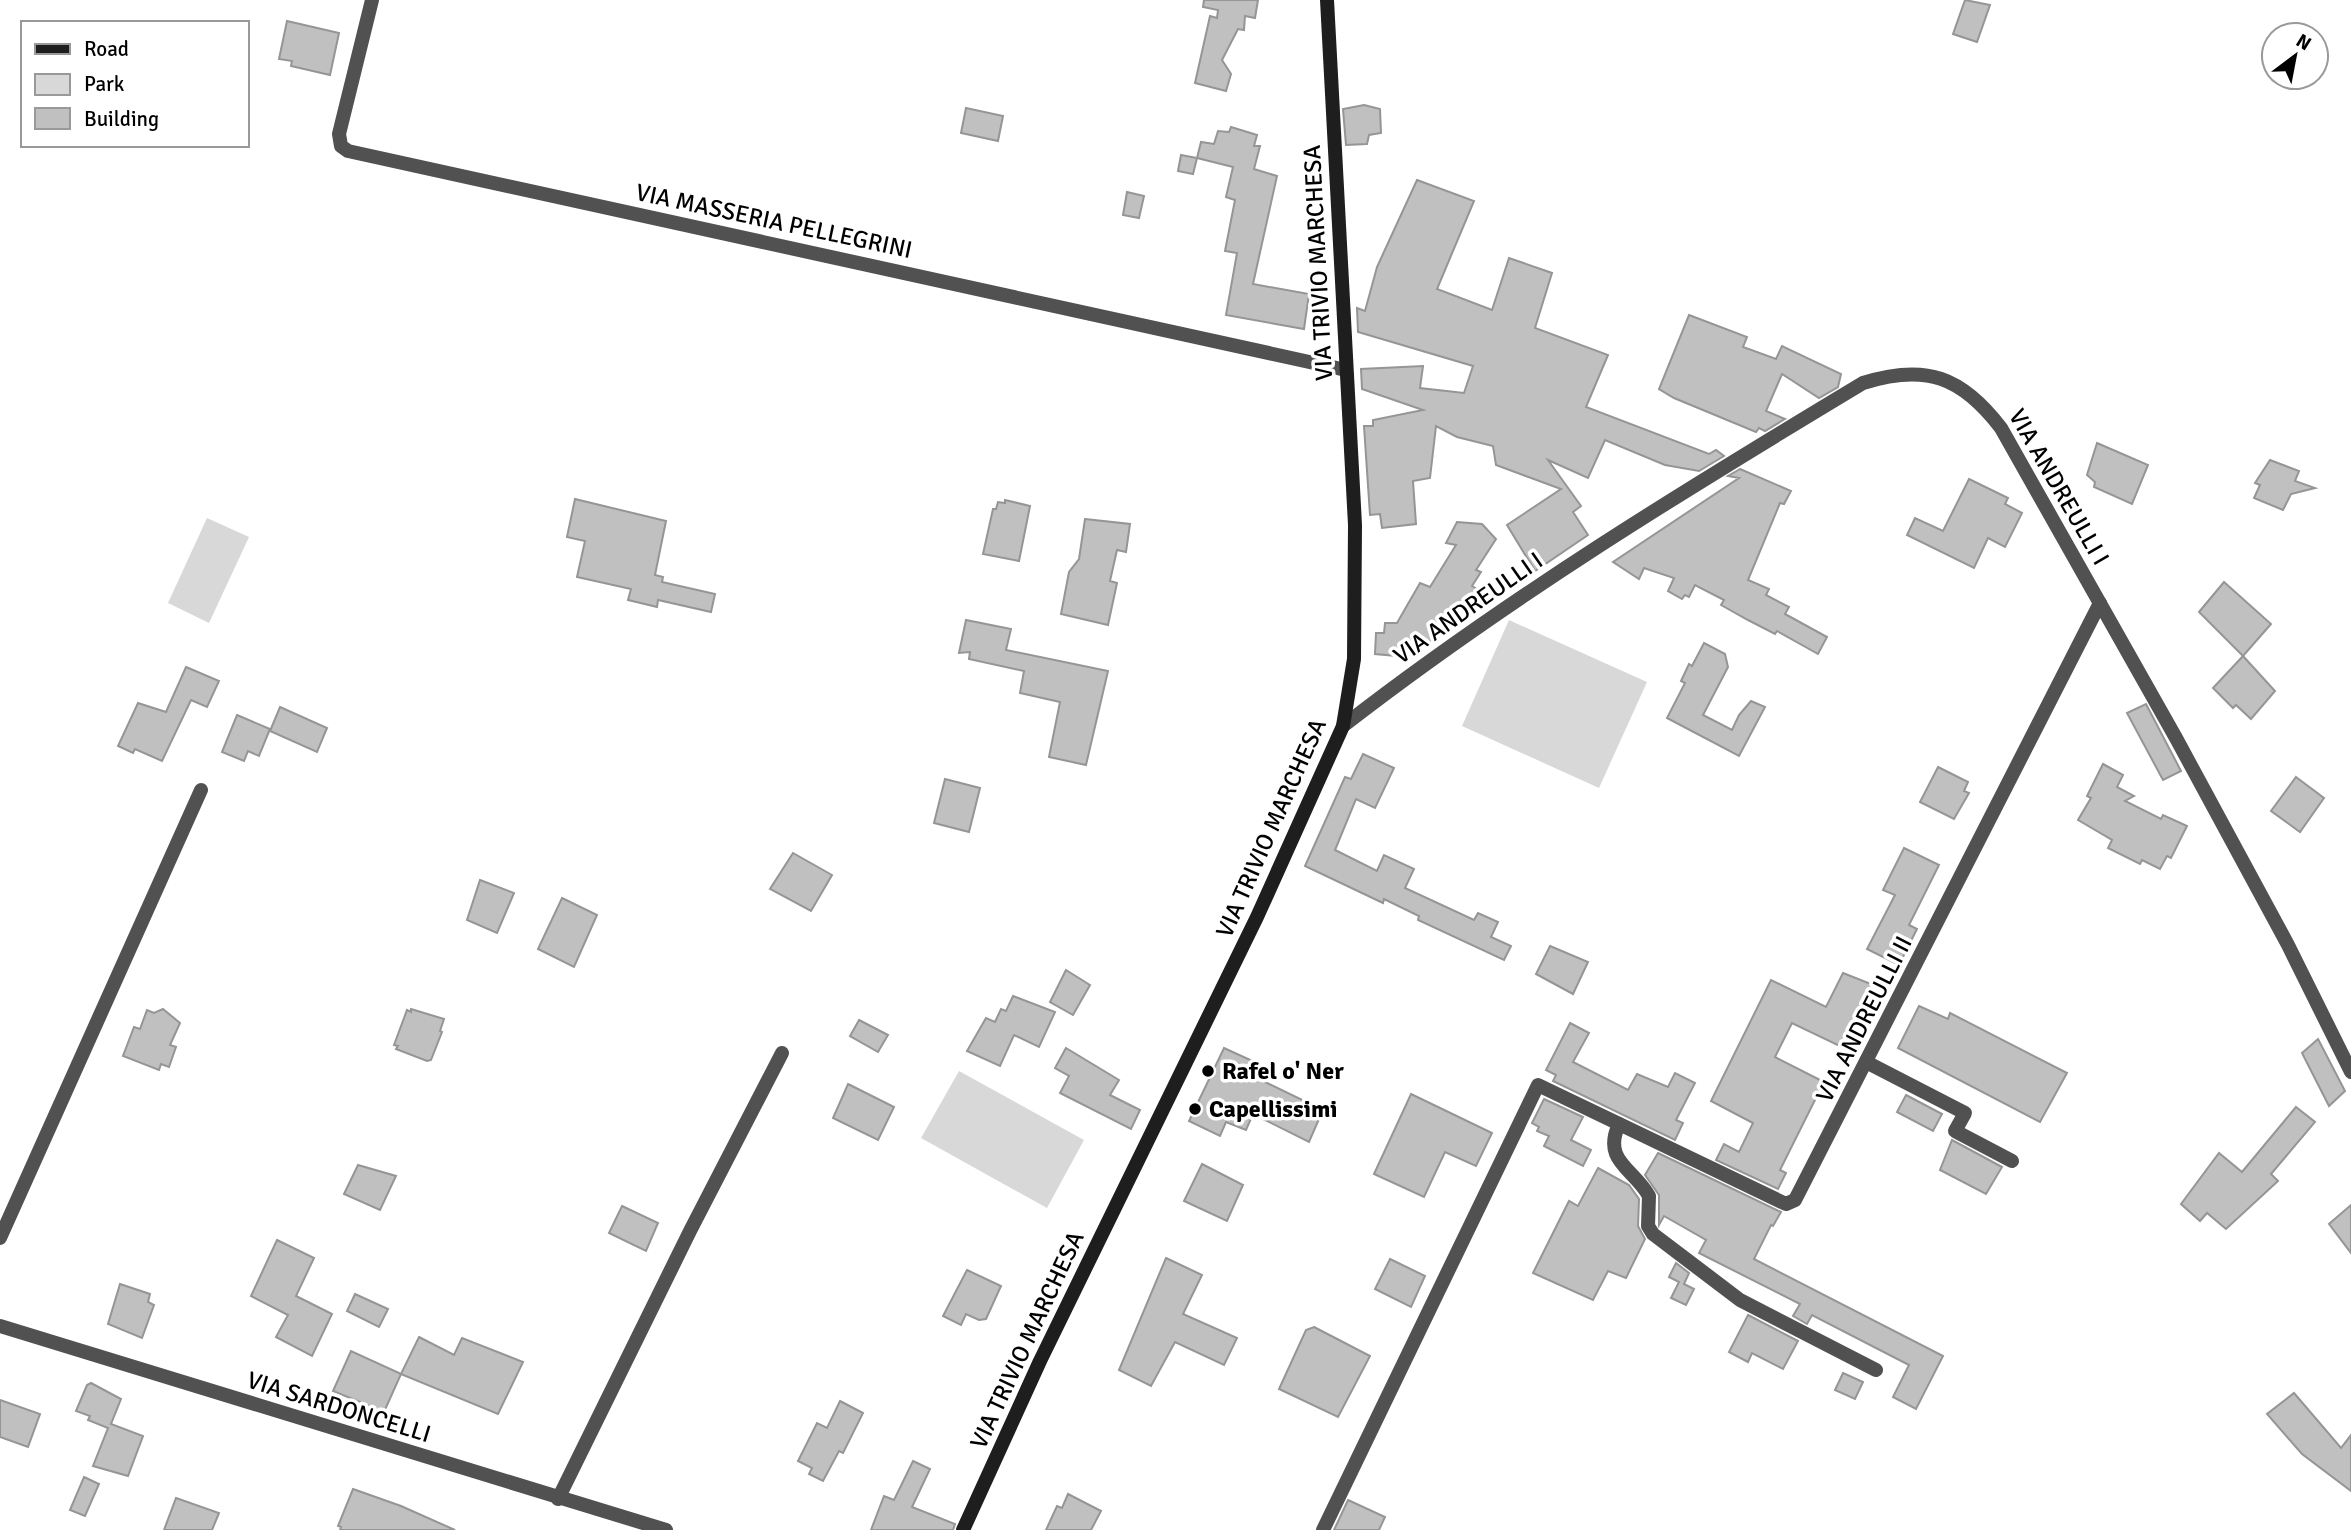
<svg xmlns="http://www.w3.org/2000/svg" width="2351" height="1530" font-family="Signika,sans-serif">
  <rect width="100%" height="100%" fill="#fff"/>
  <!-- green -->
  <g fill="#d8d8d8">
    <path d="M207,518L249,537L209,623L168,603Z"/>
    <path d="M1509,620L1647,682L1599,788L1462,726Z"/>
    <path d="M959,1071L1084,1140L1047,1208L921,1138Z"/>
  </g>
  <!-- building -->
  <g fill="#c0c0c0" stroke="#959595" stroke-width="2">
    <path d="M1204,0H1258L1255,18L1245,16L1244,30L1238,29L1222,60L1231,74L1226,91L1195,83L1210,16L1217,18L1218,10L1203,7Z"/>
    <path d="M1965,0L1990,5L1977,42L1953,34Z"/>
    <path d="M287,21L339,33L330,75L291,66L292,61L279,59Z"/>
    <path d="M1364,105L1380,109L1381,133L1369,135L1367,144L1346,145L1343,109Z"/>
    <path d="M966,108L1003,116L998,141L961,133Z"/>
    <path d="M1231,127L1257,135L1254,146H1260L1254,169L1277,176L1253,284L1309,294L1304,329L1226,315L1237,253L1225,251L1235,200L1226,197L1233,167L1197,158L1201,142L1214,144L1218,131L1229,132Z"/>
    <path d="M1181,155L1197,158L1193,174L1178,171Z"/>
    <path d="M1417,180L1474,201L1437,289L1492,310L1509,258L1552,273L1535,328L1608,355L1586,407L1709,454L1716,450L1724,456L1699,471L1665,465L1605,440L1588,478L1548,460L1581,506L1573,512L1588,535L1535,571L1507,525L1561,489L1496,465L1493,446L1457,437L1436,426L1430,478L1413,481L1416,524L1382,528L1380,514L1370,515L1364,426H1373V420L1423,410L1362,389L1361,369L1423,366L1420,388L1464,393L1473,366L1358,332L1357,308L1365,311L1377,267Z"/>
    <path d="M1127,192L1144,196L1139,218L1123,215Z"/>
    <path d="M1689,315L1747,337L1743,347L1776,359L1782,346L1841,374L1838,387L1819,398L1782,374L1766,411L1785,419L1765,431L1759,428L1756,432L1674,398L1659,389Z"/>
    <path d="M2097,443L2148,465L2132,504L2094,487L2095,482L2087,475Z"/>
    <path d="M2270,460L2299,471L2295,481L2315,488L2291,494L2283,510L2254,498L2260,485L2255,483Z"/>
    <path d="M1740,469L1791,491L1784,504L1780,503L1748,580L1769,589L1766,595L1789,607L1785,614L1827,637L1818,654L1777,631L1775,634L1748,620L1721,605L1724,600L1695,585L1689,597L1685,595L1682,599L1668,591L1674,578L1644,568L1639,579L1613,562L1739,478L1728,476Z"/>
    <path d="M1969,479L2008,498L2005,504L2022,513L2005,547L1988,538L1974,568L1907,535L1915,518L1943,531Z"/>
    <path d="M575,499L666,521L655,575L663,577L662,582L715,594L711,612L658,600L657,607L628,600L631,589L577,577L585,541L567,537Z"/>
    <path d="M1005,500L1030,506L1019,561L983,554L993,509H996L998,502L1005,503Z"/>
    <path d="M1085,519L1130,524L1126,552L1117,550L1110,581L1117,583L1108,625L1061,614L1069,572L1079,559Z"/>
    <path d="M1457,522L1482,524L1496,539L1476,570L1481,572L1472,586L1479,590L1459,624L1451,621L1440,636L1423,645L1416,656L1410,653L1407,657L1375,654L1376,633H1384L1385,623H1397L1420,583L1430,587L1456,545L1446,543Z"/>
    <path d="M2224,582L2271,624L2243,656L2199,612Z"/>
    <path d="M966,620L1011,629L1006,650L1108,671L1086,765L1049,757L1060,702L1020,693L1024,671L969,659L970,652L959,653Z"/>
    <path d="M1704,643L1725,654L1728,667L1703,715L1732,730L1739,715L1751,701L1765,707L1739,756L1667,718L1685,683L1681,681L1689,664L1692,666Z"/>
    <path d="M2243,656L2275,691L2251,719L2236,705L2233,708L2213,688Z"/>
    <path d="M186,667L219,681L207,707L191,700L162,761L135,749L133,753L118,746L138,703L166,712Z"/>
    <path d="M2146,704L2181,771L2163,780L2127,713Z"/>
    <path d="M280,707L327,728L317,752L270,731Z"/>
    <path d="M237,715L270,729L259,756L248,751L244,761L222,752Z"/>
    <path d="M1363,754L1394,768L1375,808L1356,799L1335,850L1377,871L1384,855L1414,869L1405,888L1474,920L1478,913L1498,922L1491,937L1511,946L1504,960L1418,920L1419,916L1384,899L1383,903L1305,866L1345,777L1351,779Z"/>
    <path d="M2103,764L2123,775L2117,787L2134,796L2125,801L2161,819L2163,815L2187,826L2171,858L2167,856L2160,869L2142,860L2140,864L2108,848L2112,840L2078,820L2091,798L2087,796Z"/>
    <path d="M1938,767L1968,782L1964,791L1969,793L1954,819L1920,802Z"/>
    <path d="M2296,777L2324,798L2300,832L2271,811Z"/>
    <path d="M945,779L980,788L969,832L934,823Z"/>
    <path d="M1904,848L1939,865L1909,925L1917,929L1899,965L1867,949L1895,895L1883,890Z"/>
    <path d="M793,853L832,875L811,911L770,889Z"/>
    <path d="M480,880L514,893L497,933L467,920Z"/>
    <path d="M562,898L597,915L574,967L538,949Z"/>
    <path d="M1550,946L1588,962L1573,994L1536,974Z"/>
    <path d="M1066,970L1090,985L1073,1015L1050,1002Z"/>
    <path d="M1843,973L1881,988L1850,1051L1792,1023L1775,1057L1824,1082L1780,1170L1786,1173L1778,1189L1716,1160L1724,1144L1739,1152L1753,1123L1711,1101L1771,980L1826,1007Z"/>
    <path d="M1013,996L1055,1012L1039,1047L1014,1035L1000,1066L967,1051L986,1018L995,1022L1001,1009L1006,1011Z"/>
    <path d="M1919,1006L1948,1019L1950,1013L2067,1073L2040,1122L1898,1048Z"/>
    <path d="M163,1009L180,1023L170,1045L176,1047L169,1067L161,1064L159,1070L123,1056L134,1027L140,1029L147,1010L154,1013Z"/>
    <path d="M411,1009L444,1019L440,1031L442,1032L431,1060L427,1061L396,1049L398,1046L394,1045L407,1010L411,1012Z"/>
    <path d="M859,1020L888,1035L878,1052L850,1036Z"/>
    <path d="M1570,1023L1589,1033L1573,1062L1628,1090L1637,1074L1668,1087L1675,1073L1695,1083L1676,1120L1683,1123L1675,1140L1553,1081L1556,1075L1546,1070Z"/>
    <path d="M2318,1039L2345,1091L2329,1106L2302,1053Z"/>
    <path d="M1066,1048L1119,1080L1110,1095L1140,1110L1131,1129L1060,1093L1069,1076L1055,1068Z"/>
    <path d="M1224,1048L1270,1069L1265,1082L1323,1110L1309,1142L1253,1114L1246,1130L1226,1122L1220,1136L1189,1121Z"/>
    <path d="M848,1084L894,1107L878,1140L833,1118Z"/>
    <path d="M1411,1094L1492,1133L1476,1166L1445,1152L1424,1197L1374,1174Z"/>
    <path d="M1906,1095L1942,1114L1933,1131L1897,1112Z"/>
    <path d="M1544,1099L1583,1117L1571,1140L1591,1150L1583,1166L1544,1146L1549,1136L1537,1131L1539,1127L1532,1123Z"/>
    <path d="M2296,1107L2315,1122L2271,1174L2278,1181L2226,1229L2207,1213L2200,1221L2181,1204L2219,1153L2242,1172Z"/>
    <path d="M1952,1140L2002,1167L1986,1194L1940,1170Z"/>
    <path d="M1658,1153L1781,1212L1773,1226L1771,1225L1754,1259L1943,1356L1916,1409L1893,1397L1909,1365L1812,1315L1807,1324L1793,1316L1800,1304L1699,1253L1706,1240L1664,1216L1659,1225V1195L1645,1175Z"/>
    <path d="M1202,1164L1243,1185L1227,1221L1184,1201Z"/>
    <path d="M358,1165L396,1176L380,1210L344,1194Z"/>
    <path d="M1598,1168L1629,1185L1639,1199L1638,1226L1645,1239L1626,1278L1608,1271L1593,1300L1533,1273L1569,1201L1578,1206Z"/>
    <path d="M2351,1205V1253L2329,1224Z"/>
    <path d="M622,1206L658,1223L646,1251L609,1233Z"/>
    <path d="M277,1240L314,1258L296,1296L332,1314L312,1356L276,1337L288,1315L251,1296Z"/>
    <path d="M1166,1258L1202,1275L1183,1314L1237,1338L1224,1365L1175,1342L1151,1386L1119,1370Z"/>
    <path d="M1390,1259L1425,1276L1411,1307L1375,1289Z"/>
    <path d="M1676,1263L1689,1273L1684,1284L1694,1289L1686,1305L1671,1298L1679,1282L1669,1277Z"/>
    <path d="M967,1270L1001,1286L986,1319L979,1320L966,1314L961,1325L943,1316Z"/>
    <path d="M120,1284L150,1294L148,1302L154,1305L142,1338L108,1324Z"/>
    <path d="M355,1294L388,1309L379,1327L347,1311Z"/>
    <path d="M1748,1315L1798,1341L1783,1369L1752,1353L1748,1362L1729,1352Z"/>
    <path d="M1314,1327L1370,1356L1338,1417L1279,1389L1306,1330Z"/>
    <path d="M419,1337L454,1355L462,1338L523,1362L498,1414L401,1374L384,1412L333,1391L351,1351L401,1374Z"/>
    <path d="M1843,1373L1863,1382L1855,1399L1835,1390Z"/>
    <path d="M91,1383L121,1399L111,1424L143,1436L128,1476L93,1466L108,1428L88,1420L90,1416L76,1411L87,1385Z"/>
    <path d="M2294,1393L2341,1448L2351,1435V1491L2302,1454L2267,1414Z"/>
    <path d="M0,1400L40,1414L28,1447L0,1437Z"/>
    <path d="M840,1401L863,1413L843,1453L839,1451L823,1481L809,1474L812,1468L798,1461L817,1423L827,1428Z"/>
    <path d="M913,1461L930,1469L912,1507L955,1524L953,1530H871L884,1496L894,1500Z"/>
    <path d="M84,1477L99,1484L85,1516L70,1510Z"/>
    <path d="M353,1489L401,1506L455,1530H340L341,1527L338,1526Z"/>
    <path d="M1068,1494L1101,1511L1091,1530H1046L1057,1506L1062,1508Z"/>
    <path d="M176,1498L219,1513L212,1530H164Z"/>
    <path d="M1348,1500L1385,1517L1379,1530H1334Z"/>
  </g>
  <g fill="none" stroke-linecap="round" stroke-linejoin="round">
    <!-- street -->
    <g stroke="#515151" stroke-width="14">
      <path d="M372,0L339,134L341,146L348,151L1346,370"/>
      <path d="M1343,726C1508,598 1685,490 1863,383C1926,363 1962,377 2001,428L2176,738L2288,945L2351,1072"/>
      <path d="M1868,1063L1965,1113L1955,1131L2012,1161"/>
      <path d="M1619,1124C1602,1161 1633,1168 1649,1196L1648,1226L1653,1234L1740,1300L1876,1370"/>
      <path d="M0,1238L201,790"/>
      <path d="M0,1326L666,1530"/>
      <path d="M558,1499L690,1231L782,1053"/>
      <path d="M1323,1530L1538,1085L1786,1204L1795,1200L2100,603"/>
    </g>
    <!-- secondary -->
    <path stroke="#1e1e1e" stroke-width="14" d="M963,1530L1040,1361L1257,917L1343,726L1354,659L1355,525L1327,0"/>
  </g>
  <!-- markers -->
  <g fill="#000" stroke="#fff" stroke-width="2.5">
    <circle cx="1208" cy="1071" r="7"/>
    <circle cx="1195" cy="1109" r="7"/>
  </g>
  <g text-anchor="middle" stroke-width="7" stroke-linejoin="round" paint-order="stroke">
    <!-- street labels -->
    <g font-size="24" fill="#000" stroke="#fff">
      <text transform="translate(774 221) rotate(12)" y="8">VIA MASSERIA PELLEGRINI</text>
      <text transform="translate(1318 263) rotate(-93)" y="8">VIA TRIVIO MARCHESA</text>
      <text transform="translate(2059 487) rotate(60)" y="8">VIA ANDREULLI I</text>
      <text transform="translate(1468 608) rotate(-35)" y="8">VIA ANDREULLI I</text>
      <text transform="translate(1271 828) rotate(-66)" y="8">VIA TRIVIO MARCHESA</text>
      <text transform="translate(1864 1019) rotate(-63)" y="8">VIA ANDREULLI II</text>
      <text transform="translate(1027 1340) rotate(-65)" y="8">VIA TRIVIO MARCHESA</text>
      <text transform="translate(339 1407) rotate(17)" y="8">VIA SARDONCELLI</text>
    </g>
    <!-- poi labels -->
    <g font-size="24" font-weight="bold" fill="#000" stroke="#fff" text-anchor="start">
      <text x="1222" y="1079">Rafel o' Ner</text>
      <text x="1209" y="1117">Capellissimi</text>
    </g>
  </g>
  <!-- legend -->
  <rect x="21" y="21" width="228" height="126" fill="#ffffff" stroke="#999999" stroke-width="2"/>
  <rect x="35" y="44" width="35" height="10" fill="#1e1e1e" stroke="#999999" stroke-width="2"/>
  <text x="84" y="56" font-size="21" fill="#000000">Road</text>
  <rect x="35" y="74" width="35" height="21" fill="#d8d8d8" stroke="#999999" stroke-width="2"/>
  <text x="84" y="91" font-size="21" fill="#000000">Park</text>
  <rect x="35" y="108" width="35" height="21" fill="#c0c0c0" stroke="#999999" stroke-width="2"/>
  <text x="84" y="126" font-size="21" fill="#000000">Building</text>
  <!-- north arrow -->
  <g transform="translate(2295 56) rotate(32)"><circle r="33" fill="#ffffff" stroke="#999999" stroke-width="2"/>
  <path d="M0-5L12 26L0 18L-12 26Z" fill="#000000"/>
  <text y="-10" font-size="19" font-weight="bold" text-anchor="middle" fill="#000000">N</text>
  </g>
</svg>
